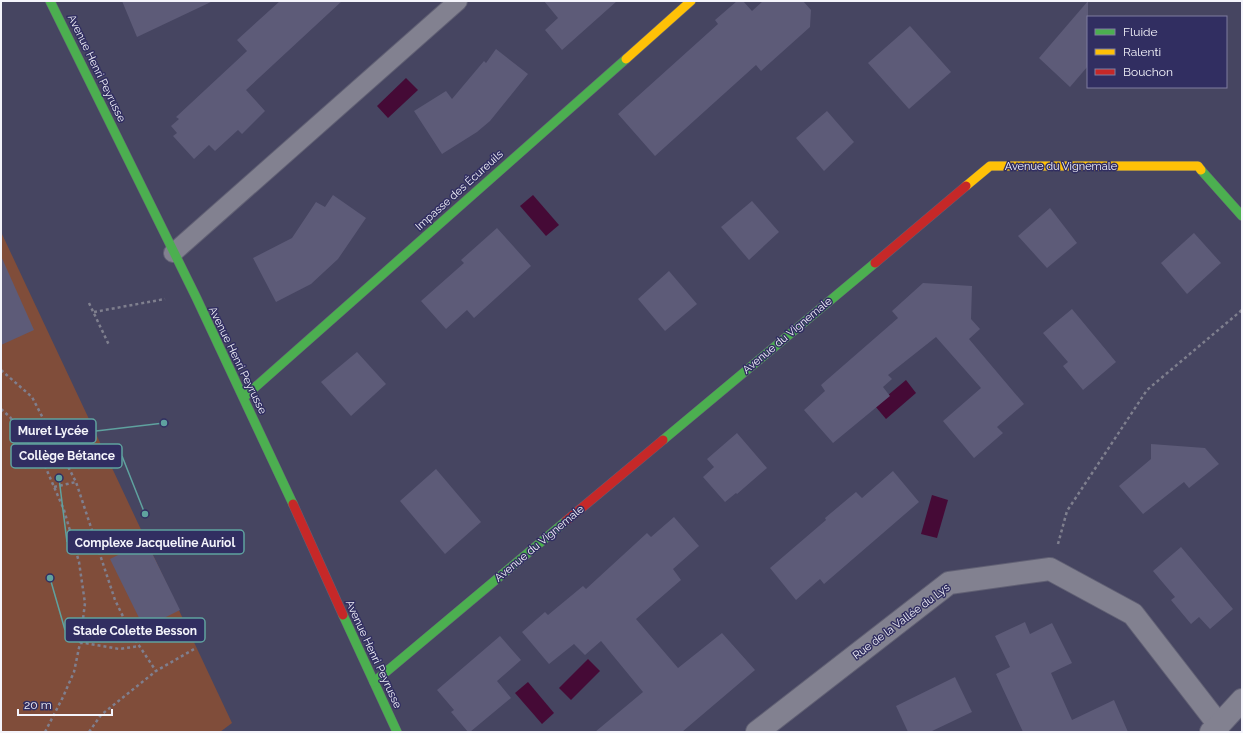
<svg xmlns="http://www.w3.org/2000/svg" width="1243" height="733" font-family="Raleway,sans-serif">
  <rect width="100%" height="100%" fill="#464561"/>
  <!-- green -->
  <path fill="#804d3a" d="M1,232L232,723L220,732H1Z"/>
  <!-- water -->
  <g fill="#450a36">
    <path d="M406,78L418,90L388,118L377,106Z"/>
    <path d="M533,195L559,225L546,236L520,206Z"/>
    <path d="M906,380L916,393L886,419L875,406Z"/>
    <path d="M932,495L948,500L937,538L921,534Z"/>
    <path d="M588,659L600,671L571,700L559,688Z"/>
    <path d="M528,682L554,713L542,724L515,693Z"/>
  </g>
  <!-- building -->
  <g fill="#5d5b78">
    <path d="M122,1H213L137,37Z"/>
    <path d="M280,1H342L246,90L265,111L242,134L238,130L215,151L209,145L194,159L173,136L177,133L171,126L179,119L176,117L247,51L237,40Z"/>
    <path d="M544,1H617L562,50L545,30L558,18Z"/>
    <path d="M737,1H743L752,11L763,1H803L811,10L810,27L761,71L756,65L655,156L618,114L718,24L715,20Z"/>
    <path d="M1088,1V66L1070,87L1039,58Z"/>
    <path d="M910,26L951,72L909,109L868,63Z"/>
    <path d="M496,49L528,74L490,121L477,132L442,154L414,111L446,91L452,99L484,61L486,63Z"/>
    <path d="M827,111L854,142L824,171L796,138Z"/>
    <path d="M333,195L366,218L338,259L311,284L276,302L253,258L292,238L316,202L325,207Z"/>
    <path d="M752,201L779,232L749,260L721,227Z"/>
    <path d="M1050,208L1077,243L1047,268L1018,236Z"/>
    <path d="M497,228L531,266L474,318L467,310L446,329L421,301L464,263L461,260Z"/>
    <path d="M1194,233L1221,263L1187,294L1161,263Z"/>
    <path d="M1,256L34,330L1,345Z"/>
    <path d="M669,271L697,304L665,331L638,299Z"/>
    <path d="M923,283L972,286L971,319L980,329L969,339L1024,404L997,427L1003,433L974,458L943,421L981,388L936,337L888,375L892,379L883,387L890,396L833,443L804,410L825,391L821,385L898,318L892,311Z"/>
    <path d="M1072,309L1116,362L1083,390L1063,366L1068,362L1043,333Z"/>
    <path d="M357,352L386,384L351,416L321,382Z"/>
    <path d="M737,433L767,468L737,494L736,493L725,502L703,477L714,467L707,459Z"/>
    <path d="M1151,444L1205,448L1219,464L1189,488L1184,482L1143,514L1119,486L1151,459Z"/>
    <path d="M436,469L481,522L445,554L400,501Z"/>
    <path d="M893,471L919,502L824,584L820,579L796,600L770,568L826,520L825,518L856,492L862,498Z"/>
    <path d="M674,517L699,546L673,569L681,580L636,619L678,668L722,633L755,670L682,732H595L643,692L601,641L585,655L574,644L549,664L522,632L545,612L548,615L583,586L586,589L647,533L651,537Z"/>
    <path d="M146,541L180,610L144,628L110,559Z"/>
    <path d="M1181,547L1233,609L1210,629L1199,617L1191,624L1171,600L1175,597L1153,571Z"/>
    <path d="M1025,622L1030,634L1052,623L1072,663L1051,673L1072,720L1114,700L1128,732H1023L996,674L1010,667L995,636Z"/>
    <path d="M500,636L521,660L497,681L511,698L470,732H468L451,712L454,710L437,690Z"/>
    <path d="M955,677L972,712L930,732H908L896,706Z"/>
  </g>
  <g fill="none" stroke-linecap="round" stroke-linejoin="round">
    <defs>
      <path id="lane" d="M173,253L458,1"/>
      <g id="street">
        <path d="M757,732L949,583L1050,569L1133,614L1219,725"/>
        <path d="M1211,732L1219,725L1242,700"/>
      </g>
      <g id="fast">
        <path d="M50,1L196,297L293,504"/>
        <path d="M1201,170L1242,216"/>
        <path d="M244,397L626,59"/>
        <path d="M663,440L875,263"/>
        <path d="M343,615L397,732"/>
        <path d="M374,682L566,521"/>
      </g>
      <g id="slow">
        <path d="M626,59L691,1"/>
        <path d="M966,186L990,166H1198L1201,170"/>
      </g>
      <g id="jam">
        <path d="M875,263L966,186"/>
        <path d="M293,504L343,615"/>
        <path d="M566,521L663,440"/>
      </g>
    </defs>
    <!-- lane casing -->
    <use href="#lane" stroke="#616074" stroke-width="20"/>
    <!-- street casing -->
    <use href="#street" stroke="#616074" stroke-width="24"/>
    <!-- fast casing -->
    <use href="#fast" stroke="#616074" stroke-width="10"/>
    <!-- slow casing -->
    <use href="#slow" stroke="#616074" stroke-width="10"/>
    <!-- jam casing -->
    <use href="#jam" stroke="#616074" stroke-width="10"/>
    <!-- path -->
    <g stroke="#7f7f8e" stroke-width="2.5" stroke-dasharray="3 3" stroke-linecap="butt">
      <path d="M89,303L109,345"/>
      <path d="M94,312L165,299"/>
      <path d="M1,370L32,397L76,482L115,600L132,635L156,671"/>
      <path d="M1,409L10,417L45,466L64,510L79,562L85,603L80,643"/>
      <path d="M54,487L76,482"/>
      <path d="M1058,544L1067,511L1147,390L1242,310"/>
      <path d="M45,732L63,697L74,672L80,643H85L119,649L140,646"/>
      <path d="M89,732L101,715L156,671L196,648"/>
    </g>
    <!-- lane -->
    <use href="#lane" stroke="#828190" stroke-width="18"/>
    <!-- street -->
    <use href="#street" stroke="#828190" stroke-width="22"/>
    <!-- fast -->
    <use href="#fast" stroke="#4caf50" stroke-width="9"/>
    <!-- slow -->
    <use href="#slow" stroke="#ffc107" stroke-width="9"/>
    <!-- jam -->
    <use href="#jam" stroke="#c62828" stroke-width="9"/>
  </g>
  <g text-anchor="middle" stroke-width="3" stroke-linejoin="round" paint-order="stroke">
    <!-- street labels -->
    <g font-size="11" fill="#f4f4fb" stroke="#312e61">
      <text transform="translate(97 68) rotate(64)" y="4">Avenue Henri Peyrusse</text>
      <text x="1061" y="170">Avenue du Vignemale</text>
      <text transform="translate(459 190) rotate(-42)" y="4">Impasse des Écureuils</text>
      <text transform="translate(787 335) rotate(-40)" y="4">Avenue du Vignemale</text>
      <text transform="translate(238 360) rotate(64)" y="4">Avenue Henri Peyrusse</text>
      <text transform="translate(539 543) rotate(-40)" y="4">Avenue du Vignemale</text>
      <text transform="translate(901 621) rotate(-37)" y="4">Rue de la Vallée du Lys</text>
      <text transform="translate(374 654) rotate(65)" y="4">Avenue Henri Peyrusse</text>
    </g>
  </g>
  <!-- callouts -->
  <path fill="none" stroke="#5fa29f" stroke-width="1.5" d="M164 423L96 431M145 514L122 456M59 478L67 542M50 578L65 630"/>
  <g fill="#5fa29f" stroke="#312e61" stroke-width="1.5">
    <circle cx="164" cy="423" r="4"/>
    <circle cx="145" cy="514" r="4"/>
    <circle cx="59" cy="478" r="4"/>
    <circle cx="50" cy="578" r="4"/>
  </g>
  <g fill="#312e61" stroke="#5fa29f" stroke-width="1.5">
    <rect x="10" y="419" width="86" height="24" rx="4"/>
    <rect x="11" y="444" width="111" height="24" rx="4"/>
    <rect x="67" y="530" width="177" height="24" rx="4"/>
    <rect x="65" y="618" width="140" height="24" rx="4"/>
  </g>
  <g font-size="12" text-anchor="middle" font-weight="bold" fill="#f4f4fb">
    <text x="53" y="435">Muret Lycée</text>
    <text x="67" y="460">Collège Bétance</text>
    <text x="155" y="547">Complexe Jacqueline Auriol</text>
    <text x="135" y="635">Stade Colette Besson</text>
  </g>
  <!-- border -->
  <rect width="1243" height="733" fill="none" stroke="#f4f4fb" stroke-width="4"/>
  <!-- legend -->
  <rect x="1087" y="16" width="140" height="72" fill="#312e61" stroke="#7f7d9f"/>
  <rect x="1095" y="29" width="20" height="6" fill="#4caf50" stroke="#7f7d9f"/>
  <text x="1123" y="36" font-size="12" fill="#f4f4fb">Fluide</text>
  <rect x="1095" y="49" width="20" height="6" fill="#ffc107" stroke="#7f7d9f"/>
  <text x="1123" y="56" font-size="12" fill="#f4f4fb">Ralenti</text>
  <rect x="1095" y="69" width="20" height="6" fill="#c62828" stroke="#7f7d9f"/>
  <text x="1123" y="76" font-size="12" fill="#f4f4fb">Bouchon</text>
  <!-- scale -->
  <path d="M18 709v6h94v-6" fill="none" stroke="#f4f4fb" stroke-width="2"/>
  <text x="24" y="709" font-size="12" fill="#f4f4fb" stroke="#312e61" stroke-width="3" paint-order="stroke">20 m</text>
</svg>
